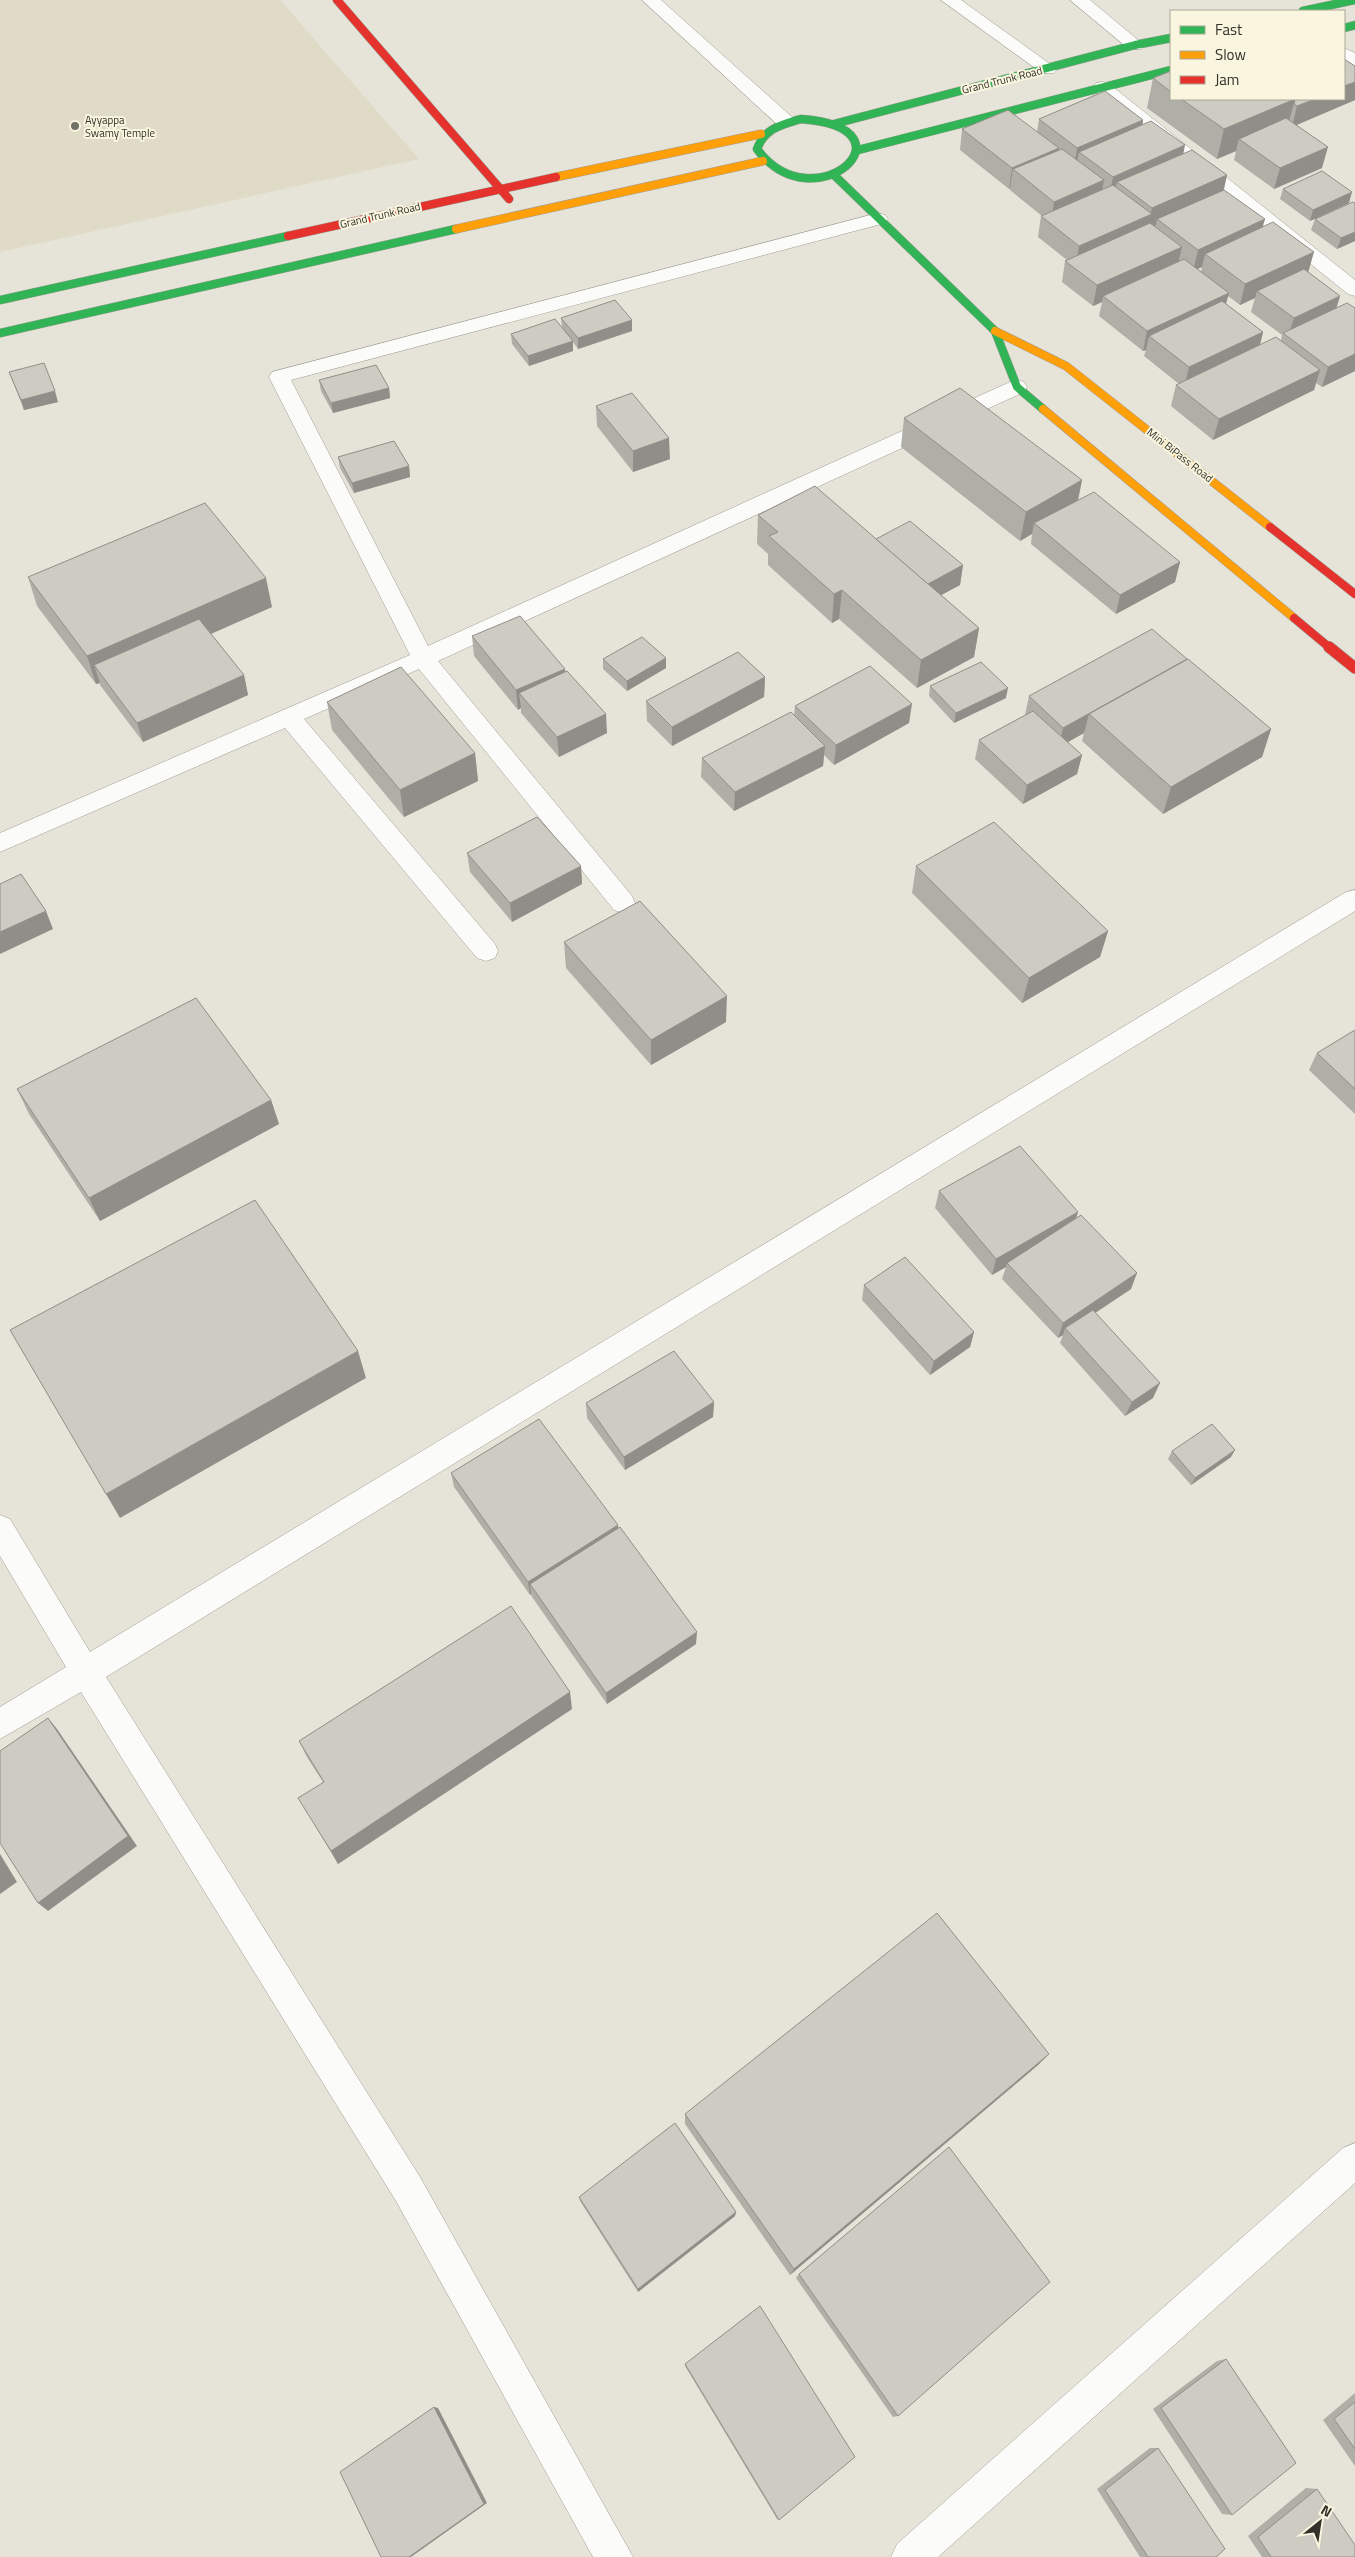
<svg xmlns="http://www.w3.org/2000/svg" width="1355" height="2557" font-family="'Titillium Web',sans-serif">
  <rect width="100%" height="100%" fill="#e6e4d8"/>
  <!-- built -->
  <path fill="#e0dbc6" d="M0,0H280L419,159L0,252Z"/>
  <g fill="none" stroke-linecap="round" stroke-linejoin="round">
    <defs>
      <g id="street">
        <path d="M642,0H661L792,117L794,121L792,125H778Z"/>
        <path d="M941,0H961L1057,69L1054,73H1042Z"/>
        <path d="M1070,0H1090L1144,45L1141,49H1129Z"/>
        <path d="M1344,48L1355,53V66L1344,61Z"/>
        <path d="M1102,82L1108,83L1355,280V296L1348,294L1096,91L1093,87L1096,83Z"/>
        <path d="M878,213L885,215L888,219L885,223L291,380L428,646L1010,382L1017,380L1024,382L1027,387L1024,392L438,661L632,896L635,903L632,910L623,913L614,910L419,669L304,719L495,944L498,951L495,958L486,961L477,958L285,728L0,852V833L410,655L269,377L272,372Z"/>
        <path d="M1355,890V911L106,1677L420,2177L633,2557H593L396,2201L81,1692L0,1739V1707L66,1667L0,1556V1515L10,1519L90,1652L1346,892Z"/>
        <path d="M1355,2143V2183L938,2557H891L897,2544L1343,2148Z"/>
      </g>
      <g id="fast">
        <path d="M1303,11L1354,0"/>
        <path d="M1344,28L1355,25"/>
        <path d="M801,119C922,128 814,226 757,149C765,128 781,125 801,119Z"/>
        <path d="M834,124L1135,45L1171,38"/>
        <path d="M858,150L1171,70"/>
        <path d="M833,174L995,331L1017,387L1043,409"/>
        <path d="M0,300L288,236"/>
        <path d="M0,333L456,229"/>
      </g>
      <g id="slow">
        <path d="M556,177L761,134"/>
        <path d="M456,229L763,161"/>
        <path d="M995,331L1066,366L1270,527"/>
        <path d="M1043,409L1294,618"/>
      </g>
      <g id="jam-far1">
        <path d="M337,0L509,199"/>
        <path d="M288,236L556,177"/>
        <path d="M1270,527L1355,594"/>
        <path d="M1294,618L1330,648"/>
      </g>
      <path id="jam" d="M1329,647L1355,668"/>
    </defs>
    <!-- street casing -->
    <use href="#street" stroke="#9e9c93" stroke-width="1"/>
    <!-- fast casing -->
    <use href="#fast" stroke="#9e9c93" stroke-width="9"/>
    <!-- slow casing -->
    <use href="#slow" stroke="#9e9c93" stroke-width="9"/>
    <!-- jam-far1 casing -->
    <use href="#jam-far1" stroke="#9e9c93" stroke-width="9"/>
    <!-- jam casing -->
    <use href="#jam" stroke="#9e9c93" stroke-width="12"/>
    <!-- street -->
    <use href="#street" fill="#fbfbf9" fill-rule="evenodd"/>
    <!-- fast -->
    <use href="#fast" stroke="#30b455" stroke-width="8"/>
    <!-- slow -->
    <use href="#slow" stroke="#ff9f0a" stroke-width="8"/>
    <!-- jam-far1 -->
    <use href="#jam-far1" stroke="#e5322d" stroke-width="8"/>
    <!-- jam -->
    <use href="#jam" stroke="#e5322d" stroke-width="11"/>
  </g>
  <!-- wall -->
  <g fill="#b0afa7" fill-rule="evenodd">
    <path d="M1171,71V99H1344L1355,100L1296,125L1322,168L1274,189L1234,160L1236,151L1217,159L1147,108L1153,78Z"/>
    <path d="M1039,119L1143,120V124L1183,153L1227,175L1224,190L1263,227L1308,272L1337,307L1355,308V371L1322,387L1316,383L1314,390L1213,440L1171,406L1176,385L1179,384L1144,356L1146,350L1143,351L1099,316L1102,302L1093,306L1062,282L1065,261L1067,260L1038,237L1041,216H1042L1010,190V188L1009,189L960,150L962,129L1037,132ZM1202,267L1201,272L1197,269ZM1228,296L1240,305L1255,298L1251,312L1282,335L1281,340L1260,345L1263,332L1226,304Z"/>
    <path d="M1283,189L1349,203L1310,221L1280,199Z"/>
    <path d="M1355,203V241L1337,249L1311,230L1315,219Z"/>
    <path d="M561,318L632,331L578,349L573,342V351L529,366L512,344L511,334L562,327Z"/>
    <path d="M9,372L58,402L24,410L13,382Z"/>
    <path d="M319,380L389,388L390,398L333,413L321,391Z"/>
    <path d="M596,406L670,459L633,472L597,426Z"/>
    <path d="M904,418L1082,480L1078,501L1180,562L1175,582L1116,614L1031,544L1032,534L1020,541L901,447Z"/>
    <path d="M338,457L409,466L410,477L354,493L340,468Z"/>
    <path d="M758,515L876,539L963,565L960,585L941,595L979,628L974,657L917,688L839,619L832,623L768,565V554L757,544Z"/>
    <path d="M28,577L272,607L211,634L244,675L248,695L143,742L100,685V683L96,684L37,606Z"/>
    <path d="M472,636L565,672L607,733L559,757L521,713V708L518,710L474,656Z"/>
    <path d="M603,659L666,668L627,691L603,669Z"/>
    <path d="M1187,659L1271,729L1262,757L1163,814L1082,741L1084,733L1068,742L1082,755L1077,774L1023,804L975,759L979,740L1025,715L1029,696Z"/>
    <path d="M765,677L764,697L672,746L647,721L646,701Z"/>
    <path d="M930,686L1006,698L954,723L929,696Z"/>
    <path d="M327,702L475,753L478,781L404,817L332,730Z"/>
    <path d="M795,706L909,723L834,765L824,755L823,766L734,811L701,777L702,758L794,716Z"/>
    <path d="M467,853L581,866L582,884L512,922L470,872Z"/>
    <path d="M916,866L1108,931L1100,957L1022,1003L912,893Z"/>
    <path d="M564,942L726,1022L651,1065L566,968Z"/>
    <path d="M1355,1030V1114L1309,1070L1317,1053Z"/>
    <path d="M17,1089L271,1100L279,1124L100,1221L29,1114Z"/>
    <path d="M939,1191L1078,1212L1076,1218L1131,1289L1095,1313L1153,1398L1125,1416L1060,1343L1063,1335L1058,1338L1002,1279L1006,1267L992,1275L935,1208Z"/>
    <path d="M864,1285L974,1332L970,1347L930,1375L862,1300Z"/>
    <path d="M714,1402L713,1417L625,1470L587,1418L586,1403Z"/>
    <path d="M1172,1451L1231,1457L1191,1485L1168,1459Z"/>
    <path d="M451,1473L618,1525V1528L696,1644L607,1704L532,1597L531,1594L530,1595L454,1487Z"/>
    <path d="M572,1709L338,1864L307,1812L323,1782L307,1757L299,1741Z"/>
    <path d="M1049,2054L1038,2065L790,2275L685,2124V2114Z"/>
    <path d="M579,2197L736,2212L735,2216L638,2292L580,2201Z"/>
    <path d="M799,2274L898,2416L893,2417L796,2278Z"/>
    <path d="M1226,2359L1232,2515L1222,2514L1153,2409L1217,2361Z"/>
    <path d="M685,2364L779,2520L777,2519L685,2366Z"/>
    <path d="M1355,2393V2466L1323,2420Z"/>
    <path d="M1150,2448H1158L1216,2557H1140L1097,2489Z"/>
    <path d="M1306,2488L1317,2489L1355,2557H1262L1248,2536Z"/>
  </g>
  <!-- shaded-wall -->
  <g fill="#908e88">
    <path d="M1355,82V100L1292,127L1297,106L1315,99H1344V86Z"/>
    <path d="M1295,99L1287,128L1239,139L1236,151L1217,159L1224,129Z"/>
    <path d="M1143,120L1139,141L1079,152L1076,168L1074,169L1077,148Z"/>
    <path d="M1185,145L1181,166L1117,182L1114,195L1109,198L1113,177Z"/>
    <path d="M1328,147L1322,168L1274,189L1280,168Z"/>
    <path d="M1059,148L1055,169H1013L1010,188L1009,189L1012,168Z"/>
    <path d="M1227,175L1222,196L1157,219L1156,225L1076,267L1079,246L1150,215L1152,208Z"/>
    <path d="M1104,180L1100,201L1051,222L1054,202Z"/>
    <path d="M1352,192L1349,203L1310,221L1313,210Z"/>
    <path d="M1265,219L1259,240L1205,254L1202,267L1193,271L1198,250Z"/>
    <path d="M1355,232V241L1337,249L1341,238Z"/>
    <path d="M1182,247L1177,268L1103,296L1102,302L1093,306L1097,285Z"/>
    <path d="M1314,252L1308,273L1257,291L1255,298L1240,305L1245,284Z"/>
    <path d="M1229,293L1223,314L1149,336L1146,350L1143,351L1147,331Z"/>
    <path d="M1340,296L1334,317L1288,337L1294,318Z"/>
    <path d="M632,320V331L578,349V338Z"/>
    <path d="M1263,332L1258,353L1184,388L1189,367Z"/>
    <path d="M573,341V351L529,366L528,356Z"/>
    <path d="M1355,354V371L1322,387L1328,367Z"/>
    <path d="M1320,370L1314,390L1213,440L1219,419Z"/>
    <path d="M389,388L390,398L333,413L331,403Z"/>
    <path d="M55,391L58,402L24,410L21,400Z"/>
    <path d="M669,438L670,459L633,472V451Z"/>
    <path d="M409,466L410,477L354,493L352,483Z"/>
    <path d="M1082,480L1076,509L1034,523L1032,534L1020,541L1026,512Z"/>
    <path d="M1180,562L1175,582L1116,614L1120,595Z"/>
    <path d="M963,565L960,585L921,606L924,586Z"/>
    <path d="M266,578L272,607L105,680L94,665L100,683L96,684L87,656Z"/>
    <path d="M842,590L839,619L832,623L834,594Z"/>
    <path d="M979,628L974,657L917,688L921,660Z"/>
    <path d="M666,658V668L627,691V681Z"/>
    <path d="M565,669L566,688L519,693L521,708L518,710L516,690Z"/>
    <path d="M244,675L248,695L143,742L137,723Z"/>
    <path d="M765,677L764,697L672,746V727Z"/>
    <path d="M1008,688L1006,698L954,723L956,713Z"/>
    <path d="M912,704L909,723L834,765L836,745Z"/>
    <path d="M606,714L607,733L559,757L557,737Z"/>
    <path d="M1089,714L1084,733L1059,747L1063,728Z"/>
    <path d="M1271,729L1262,757L1163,814L1171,787Z"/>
    <path d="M825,746L823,766L734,811L735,792Z"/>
    <path d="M475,753L478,781L404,817L400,790Z"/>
    <path d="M1082,755L1077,774L1023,804L1027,785Z"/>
    <path d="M581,866L582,884L512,922L510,903Z"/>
    <path d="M46,911L53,929L0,954V932Z"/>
    <path d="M1108,931L1100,957L1022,1003L1029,978Z"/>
    <path d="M727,996L726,1022L651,1065V1040Z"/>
    <path d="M271,1100L279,1124L100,1221L89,1198Z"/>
    <path d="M1078,1212L1073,1228L1007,1263L1006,1267L992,1275L996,1259Z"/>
    <path d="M1137,1273L1131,1289L1068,1331L1065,1328L1063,1335L1058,1338L1063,1323Z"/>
    <path d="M974,1332L970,1347L930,1375L934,1361Z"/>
    <path d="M358,1351L366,1378L120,1518L106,1494Z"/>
    <path d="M1160,1383L1153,1398L1125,1416L1132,1402Z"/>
    <path d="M714,1402L713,1417L625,1470L624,1457Z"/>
    <path d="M1235,1450L1231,1457L1191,1485L1195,1478Z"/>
    <path d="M618,1525L619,1538L530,1584L531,1594L530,1595L528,1582Z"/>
    <path d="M697,1632L696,1644L607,1704L606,1693Z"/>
    <path d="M570,1692L572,1709L338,1864L331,1851Z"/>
    <path d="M48,1718L57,1729L137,1846L48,1911L38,1903Z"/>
    <path d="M0,1854L17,1882L0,1894Z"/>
    <path d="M1049,2054L1038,2065L790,2275L794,2269Z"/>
    <path d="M736,2212L735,2216L638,2292V2289Z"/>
    <path d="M434,2407L438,2408L487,2503L411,2557H409Z"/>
  </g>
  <!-- building -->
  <g fill="#cdcbc2" stroke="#908e88">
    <path d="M1344,59L1355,66V82L1344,86Z"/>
    <path d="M1171,71V92L1153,78Z"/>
    <path d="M1105,91L1143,120L1077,148L1039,119Z"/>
    <path d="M1181,99H1295L1224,129Z"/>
    <path d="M1295,99H1315L1297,106L1294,104Z"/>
    <path d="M1008,110L1059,148L1012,168L962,129Z"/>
    <path d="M1286,118L1328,147L1280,168L1239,139Z"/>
    <path d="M1151,121L1185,145L1113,177L1079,152Z"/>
    <path d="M1062,149L1104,180L1054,202L1013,169Z"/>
    <path d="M1192,150L1227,175L1152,208L1117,182Z"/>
    <path d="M1322,171L1352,192L1313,210L1283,189Z"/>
    <path d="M1113,185L1152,214L1079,246L1041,216Z"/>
    <path d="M1224,190L1265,219L1198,250L1157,219Z"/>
    <path d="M1353,202L1355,203V232L1341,238L1315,219Z"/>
    <path d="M1273,222L1314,252L1245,284L1205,254Z"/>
    <path d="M1150,223L1182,247L1097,285L1065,261Z"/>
    <path d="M1184,259L1229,293L1147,331L1103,296Z"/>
    <path d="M1304,269L1340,296L1294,318L1257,291Z"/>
    <path d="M615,300L632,320L578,338L561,318Z"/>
    <path d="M1222,301L1263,332L1189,367L1149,336Z"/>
    <path d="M1347,303L1355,308V354L1328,367L1283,333Z"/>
    <path d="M555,319L573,341L528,356L511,334Z"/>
    <path d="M1276,337L1320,370L1219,419L1176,385Z"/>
    <path d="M44,363L55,391L21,400L9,372Z"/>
    <path d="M376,365L389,388L331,403L319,380Z"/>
    <path d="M960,388L1082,480L1026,512L904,418Z"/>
    <path d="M632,393L669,438L633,451L596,406Z"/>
    <path d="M394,441L409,466L352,483L338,457Z"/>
    <path d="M815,486L979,628L921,660L842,590L834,594L769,536L778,532L758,515Z"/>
    <path d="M1094,492L1180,562L1120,595L1034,523Z"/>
    <path d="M205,503L266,578L87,656L28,577Z"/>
    <path d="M910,521L963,565L928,584L876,539Z"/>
    <path d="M520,616L565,669L516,690L472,636Z"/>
    <path d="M199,619L244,675L137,723L94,665Z"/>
    <path d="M1152,629L1187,659L1063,728L1029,696Z"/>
    <path d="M642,637L666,658L627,681L603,659Z"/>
    <path d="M738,652L765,677L672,727L646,701Z"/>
    <path d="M1188,659L1271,729L1171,787L1089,714Z"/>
    <path d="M981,662L1008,688L956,713L930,686Z"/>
    <path d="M870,666L912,704L836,745L795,706Z"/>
    <path d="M401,667L475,753L400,790L327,702Z"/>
    <path d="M567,671L606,714L557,737L519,693Z"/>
    <path d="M1033,711L1082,755L1027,785L979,740Z"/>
    <path d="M791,712L825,746L735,792L702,758Z"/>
    <path d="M537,817L581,866L510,903L467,853Z"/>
    <path d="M994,822L1108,931L1029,978L916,866Z"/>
    <path d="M21,874L46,911L0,932V884Z"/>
    <path d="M640,901L727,996L651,1040L564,942Z"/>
    <path d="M196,998L271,1100L89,1198L17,1089Z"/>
    <path d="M1355,1030V1089L1317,1053Z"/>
    <path d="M1020,1146L1078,1212L996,1259L939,1191Z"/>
    <path d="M255,1200L358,1351L106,1494L10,1330Z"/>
    <path d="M1081,1215L1137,1273L1063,1323L1007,1263Z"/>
    <path d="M905,1257L974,1332L934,1361L864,1285Z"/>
    <path d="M1093,1310L1160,1383L1132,1402L1065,1328Z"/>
    <path d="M674,1351L714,1402L624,1457L586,1403Z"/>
    <path d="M539,1419L618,1525L528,1582L451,1473Z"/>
    <path d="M1212,1424L1235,1450L1195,1478L1172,1451Z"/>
    <path d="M620,1527L697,1632L606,1693L530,1584Z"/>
    <path d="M511,1606L570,1692L331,1851L298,1798L324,1782L299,1741Z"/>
    <path d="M48,1718L128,1836L38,1903L0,1843V1751Z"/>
    <path d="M937,1913L1049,2054L794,2269L685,2114Z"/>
    <path d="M675,2123L736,2212L638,2289L579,2197Z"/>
    <path d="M949,2147L1050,2282L898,2416L799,2274Z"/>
    <path d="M760,2306L855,2457L779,2520L685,2364Z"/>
    <path d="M1226,2359L1296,2463L1232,2515L1161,2408Z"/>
    <path d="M1355,2402V2449L1334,2419Z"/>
    <path d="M434,2407L484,2504L409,2557H381L340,2472Z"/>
    <path d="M1158,2448L1225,2549L1216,2557H1148L1105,2490Z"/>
    <path d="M1317,2489L1355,2545V2557H1271L1258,2537Z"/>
  </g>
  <!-- markers -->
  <circle fill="#717066" stroke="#f9f5df" stroke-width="2" cx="75" cy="126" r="5"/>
  <g text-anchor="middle" stroke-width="4" stroke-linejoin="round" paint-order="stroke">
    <!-- far-street labels -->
    <g font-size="11" fill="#323129" stroke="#f9f5df">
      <text transform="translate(1002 80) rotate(-14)" y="4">Grand Trunk Road</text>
      <text transform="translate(380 215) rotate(-13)" y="4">Grand Trunk Road</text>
      <text transform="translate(1180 455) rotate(38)" y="4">Mini BiPass Road</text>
    </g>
    <!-- far-poi labels -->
    <g font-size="11" fill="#323129" stroke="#f9f5df" text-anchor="start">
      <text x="85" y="124">Ayyappa<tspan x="85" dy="13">Swamy Temple</tspan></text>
    </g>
  </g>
  <!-- legend -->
  <rect x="1170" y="10" width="175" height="90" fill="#f9f5df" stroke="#a9a796"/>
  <rect x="1180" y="26" width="25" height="8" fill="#30b455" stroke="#a9a796"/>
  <text x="1215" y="35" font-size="15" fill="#323129">Fast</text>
  <rect x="1180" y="51" width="25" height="8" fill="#ff9f0a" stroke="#a9a796"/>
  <text x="1215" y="60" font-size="15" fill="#323129">Slow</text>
  <rect x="1180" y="76" width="25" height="8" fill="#e5322d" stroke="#a9a796"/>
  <text x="1215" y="85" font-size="15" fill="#323129">Jam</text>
  <!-- north arrow -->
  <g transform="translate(1320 2522) rotate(30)" stroke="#f9f5df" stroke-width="4" paint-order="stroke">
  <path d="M0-4L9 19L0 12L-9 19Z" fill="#323129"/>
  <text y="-8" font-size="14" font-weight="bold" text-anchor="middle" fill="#323129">N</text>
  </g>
</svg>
